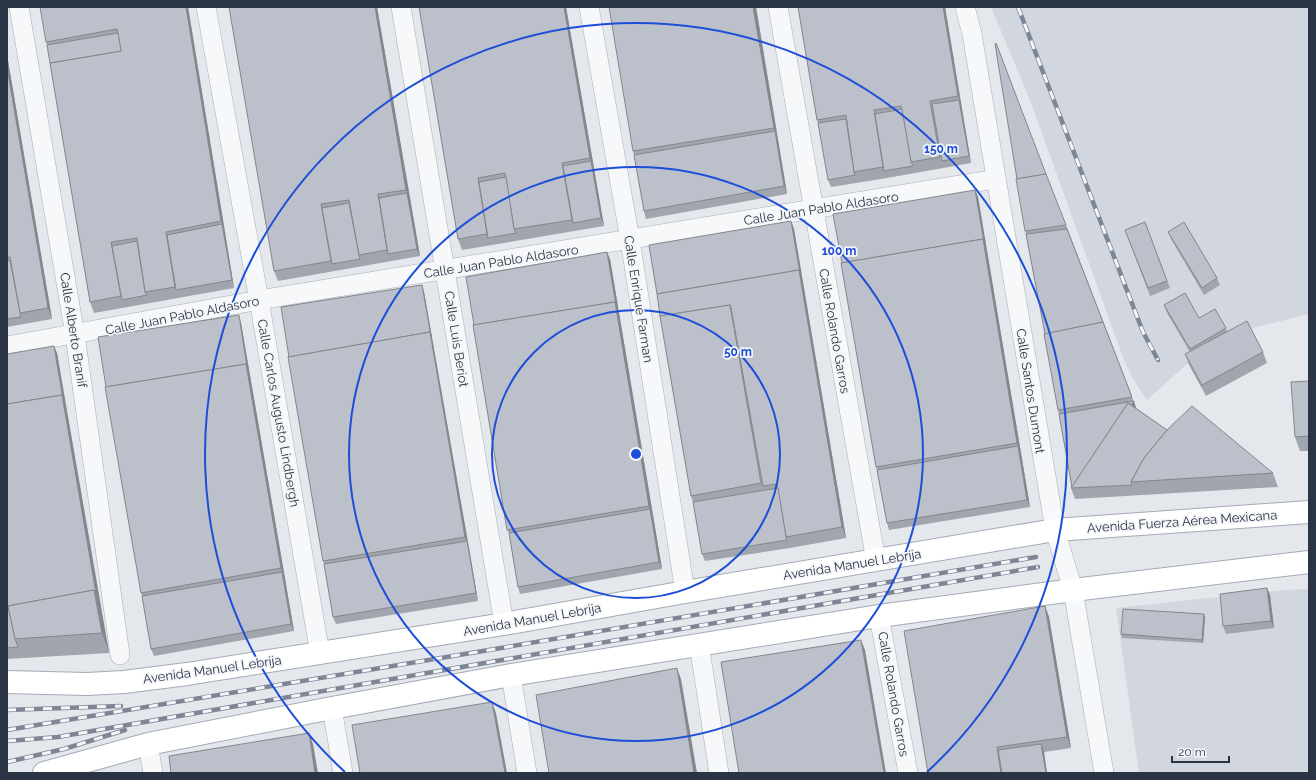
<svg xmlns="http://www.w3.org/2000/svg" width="1316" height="780" font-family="Raleway,sans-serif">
  <rect width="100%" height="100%" fill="#e4e7ec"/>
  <!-- built -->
  <g fill="#d2d6de">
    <path d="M991,7H1309V314L1249,329L1188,363L1147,400L1133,379L1124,360L1031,103Z"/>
    <path d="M1309,589V773H1139L1116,608L1283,590Z"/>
  </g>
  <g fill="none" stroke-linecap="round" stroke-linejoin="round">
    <defs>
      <g id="minor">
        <path d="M19,7L75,335L120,655"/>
        <path d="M206,7L259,300L320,654"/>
        <path d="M401,7L504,624"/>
        <path d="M589,7L630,240L685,592"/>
        <path d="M778,7L876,561"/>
        <path d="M965,7L972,34L1055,530L1073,590L1104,773"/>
        <path d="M7,346L259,300L996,179"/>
        <path d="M879,616L908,773"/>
        <path d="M699,644L719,773"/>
        <path d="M511,675L527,773"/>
        <path d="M332,708L343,773"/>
        <path d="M148,744L153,773"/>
      </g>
      <g id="major">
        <path d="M7,682L87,684L124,682L187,674L504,624L685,592L1055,530L1309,512"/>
        <path d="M44,773L148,744L332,708L511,675L879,616L1073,590L1309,562"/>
      </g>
    </defs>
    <!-- minor casing -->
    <use href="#minor" stroke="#a9aeb7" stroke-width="20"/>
    <!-- major casing -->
    <use href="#major" stroke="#a3abb8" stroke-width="24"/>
    <!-- minor -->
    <use href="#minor" stroke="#f7f8fa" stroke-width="19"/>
    <!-- major -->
    <use href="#major" stroke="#fff" stroke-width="22"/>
    <defs>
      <g id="rail">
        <path d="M1018,7L1143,332L1158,360"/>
        <path d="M7,710L121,706"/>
        <path d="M7,730L507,647L1036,557"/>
        <path d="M7,741L58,737L1038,567"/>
        <path d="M7,762L64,749L125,730"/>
      </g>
    </defs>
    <!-- rail casing -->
    <use href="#rail" stroke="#7d8696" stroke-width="4.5"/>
    <!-- rail -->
    <use href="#rail" stroke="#f4f6f9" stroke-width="3" stroke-dasharray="9" stroke-linecap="butt"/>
  </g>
  <!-- wall -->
  <g fill="#a1a5ae">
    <path d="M188,7L234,288L94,313L90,302L50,63L47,45L46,42Z"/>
    <path d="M377,7L420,256L278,281L274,271Z"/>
    <path d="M419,7H566L604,226L462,250L458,239Z"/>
    <path d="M756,7L787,194L646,219L644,211L634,155L633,151Z"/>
    <path d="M798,7H945L971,163L887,178L831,187L828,180L818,123L817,120Z"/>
    <path d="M7,55L52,319L7,327Z"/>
    <path d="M975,190L978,197L1030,507L889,530L887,523L877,470L876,467Z"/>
    <path d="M791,221L794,229L846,538L790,548L705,561L702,554L693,502L691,496L660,316Z"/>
    <path d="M1145,222L1170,288L1150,296L1125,230Z"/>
    <path d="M1066,225L1132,397L1136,408L1167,430L1273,473L1278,487L1075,499L1071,488L1072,487L1059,414L1058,410L1045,334L1026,234L1025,231Z"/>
    <path d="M1168,232L1217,278L1220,285L1204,295L1171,239Z"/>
    <path d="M610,259L662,569L520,594L518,587L509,533L507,530L474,325Z"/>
    <path d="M422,285L424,292L478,601L336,624L333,617L324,564L323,561Z"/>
    <path d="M1164,305L1199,318L1226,328L1227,332L1263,352L1267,363L1206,396L1189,365L1185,354L1190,352L1167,313Z"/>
    <path d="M241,323L294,631L154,656L151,649L142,596L141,593Z"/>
    <path d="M57,353L109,653L7,659V354Z"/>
    <path d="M1309,381V451H1300L1295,437Z"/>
    <path d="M1267,588L1270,595L1274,628L1226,634L1223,626Z"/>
    <path d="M1045,606L1049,617L1071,748L1044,752L1047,773H928Z"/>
    <path d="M1204,614L1205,618L1203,643L1122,638L1121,634Z"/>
  </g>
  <!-- shaded-wall -->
  <g fill="#83868d">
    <path d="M186,7H188L225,232L221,221Z"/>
    <path d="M375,7H377L420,256L417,249L407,193L406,190Z"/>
    <path d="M564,7H566L604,226L601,218L591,161L590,158Z"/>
    <path d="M753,7H756L787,194L784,186Z"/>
    <path d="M943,7H945L971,163L969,156Z"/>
    <path d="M7,55L52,319L48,308L7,67Z"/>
    <path d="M874,110L878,121L884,171L883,167Z"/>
    <path d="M478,178L482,189L488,238L487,234Z"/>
    <path d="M975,190L978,197L1030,507L1027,500L1018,446L1017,443Z"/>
    <path d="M791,221L794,229L846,538L842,527L799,270Z"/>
    <path d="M222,224L225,232L234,288L232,280Z"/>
    <path d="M607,252L610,259L662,569L659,562L650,509L649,506L615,302Z"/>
    <path d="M422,285L424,292L469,548L465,537Z"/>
    <path d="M239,315L241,323L294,631L291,624L282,572L281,568L246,364Z"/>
    <path d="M54,346L57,353L66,406L63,399Z"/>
    <path d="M62,395L66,406L109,653L102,633Z"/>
    <path d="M1134,401L1136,408L1083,487L1075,488Z"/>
    <path d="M467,541L469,548L478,601L476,593Z"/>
    <path d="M1267,588L1270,595L1274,628L1271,621Z"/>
    <path d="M1045,606L1049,617L1071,748L1067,737Z"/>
    <path d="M1204,614L1205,618L1203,643L1202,640Z"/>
    <path d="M861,640L865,650L886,773H884Z"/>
    <path d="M677,668L681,679L697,773H694Z"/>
    <path d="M492,702L496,713L507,773H505Z"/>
    <path d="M309,733L313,744L318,773H315Z"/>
    <path d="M1041,744L1044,752L1047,773H1046Z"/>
  </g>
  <!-- building -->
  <g fill="#bbc0ca" stroke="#83868d">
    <path d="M40,7H186L221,221L166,232L175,287L145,292L137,238L111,242L121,296L90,302L50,63L121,51L117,29L46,42Z"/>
    <path d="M229,7H375L406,190L378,194L387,250L359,255L349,200L321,204L331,261L274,271Z"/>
    <path d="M419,7H564L590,158L562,163L572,220L514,229L505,173L478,178L487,234L458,239Z"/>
    <path d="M609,7H753L774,128L633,151Z"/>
    <path d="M798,7H943L958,96L930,101L940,157L911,162L901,106L874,110L883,167L854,172L846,115L817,120Z"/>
    <path d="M118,33L121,51L50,63L47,45Z"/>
    <path d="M996,43L1046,174L1017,179L995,44Z"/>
    <path d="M7,67L48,308L20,313L10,257H7Z"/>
    <path d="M959,100L969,156L942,161L932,104Z"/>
    <path d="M902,109L911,162L913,166L884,171L875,114Z"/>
    <path d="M846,119L854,172L855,175L828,180L818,123Z"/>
    <path d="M775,131L784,186L644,211L634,155Z"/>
    <path d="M591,161L601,218L573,223L563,166Z"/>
    <path d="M1046,174L1066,225L1025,231L1016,179Z"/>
    <path d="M506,177L514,229L516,233L488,238L479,182Z"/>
    <path d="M975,190L984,242L983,239L842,263L833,214Z"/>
    <path d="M407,193L417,249L388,254L379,198Z"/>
    <path d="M349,203L359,255L360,259L332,264L322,208Z"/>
    <path d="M791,221L800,273L799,270L657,294L649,245Z"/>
    <path d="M1145,222L1167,281L1148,288L1125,230Z"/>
    <path d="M1184,222L1217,278L1202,288L1168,232Z"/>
    <path d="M222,224L232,280L176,290L167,235Z"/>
    <path d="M1067,229L1103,322L1045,334L1026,234Z"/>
    <path d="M983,239L1017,443L876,467L841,263Z"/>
    <path d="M137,241L145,292L147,295L122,300L112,246Z"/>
    <path d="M607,252L616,305L615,302L474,325L466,277Z"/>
    <path d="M10,260L20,313L21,317L7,319V261Z"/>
    <path d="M799,270L842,527L786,537L777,484L763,486L731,308L730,305L660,316L657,294Z"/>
    <path d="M422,285L431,336L430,332L289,357L281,307Z"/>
    <path d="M1185,293L1199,318L1215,309L1226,328L1190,349L1164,305Z"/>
    <path d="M615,302L649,506L507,530L473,325Z"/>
    <path d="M730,305L761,483L691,496L660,316Z"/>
    <path d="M239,315L247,367L246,364L106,387L98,337Z"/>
    <path d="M1247,321L1263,352L1202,385L1185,354Z"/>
    <path d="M1103,322L1132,397L1058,410L1044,334Z"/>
    <path d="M430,332L465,537L323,561L288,357Z"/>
    <path d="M54,346L63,399L62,395L7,404V354Z"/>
    <path d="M246,364L281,568L141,593L105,387Z"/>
    <path d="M1309,381V436L1295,437L1291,382Z"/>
    <path d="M62,395L97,599L94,590L8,606L15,639L18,647L7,648V404Z"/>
    <path d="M1134,401L1131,405L1128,403L1072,487L1059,414Z"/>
    <path d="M1128,403L1167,430L1144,458L1131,482L1132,485L1071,488Z"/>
    <path d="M1192,406L1273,473L1131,482L1144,458L1168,429Z"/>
    <path d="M1018,446L1027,500L887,523L877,470Z"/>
    <path d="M778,488L786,537L787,540L702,554L693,502Z"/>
    <path d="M650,509L659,562L518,587L509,533Z"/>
    <path d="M467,541L476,593L333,617L324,564Z"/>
    <path d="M282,572L291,624L151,649L142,596Z"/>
    <path d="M1267,588L1271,621L1223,626L1220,594Z"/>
    <path d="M94,590L102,633L15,639L8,606Z"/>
    <path d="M1045,606L1067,737L997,747L1001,773H928L904,631Z"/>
    <path d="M1123,609L1204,614L1202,640L1121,634Z"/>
    <path d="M861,640L884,773H739L721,662Z"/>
    <path d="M677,668L694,773H549L536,695Z"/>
    <path d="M492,702L505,773H360L352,725Z"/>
    <path d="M309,733L315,773H171L169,756Z"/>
    <path d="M1041,744L1046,773H1002L998,750Z"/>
  </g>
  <!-- distance rings -->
  <g fill="none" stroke="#1d4ed8" stroke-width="2">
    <circle cx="636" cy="454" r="144"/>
    <circle cx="636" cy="454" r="287"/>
    <path d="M345 772A431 431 0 1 1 927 772"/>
  </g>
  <g text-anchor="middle" stroke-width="3.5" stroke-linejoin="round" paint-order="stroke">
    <!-- street labels -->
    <g font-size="13" fill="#2b3445" stroke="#f4f6f9">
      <text transform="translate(821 208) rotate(-9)" y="5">Calle Juan Pablo Aldasoro</text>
      <text transform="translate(501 261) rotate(-9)" y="5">Calle Juan Pablo Aldasoro</text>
      <text transform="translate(639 299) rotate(81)" y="5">Calle Enrique Farman</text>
      <text transform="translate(182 315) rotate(-11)" y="5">Calle Juan Pablo Aldasoro</text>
      <text transform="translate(74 330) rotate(81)" y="5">Calle Alberto Branif</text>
      <text transform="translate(835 331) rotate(80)" y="5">Calle Rolando Garros</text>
      <text transform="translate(457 339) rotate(81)" y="5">Calle Luis Beriot</text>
      <text transform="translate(1031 391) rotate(81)" y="5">Calle Santos Dumont</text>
      <text transform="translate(279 413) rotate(80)" y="5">Calle Carlos Augusto Lindbergh</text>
      <text transform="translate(1182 521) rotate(-4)" y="5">Avenida Fuerza Aérea Mexicana</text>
      <text transform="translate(852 564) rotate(-9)" y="5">Avenida Manuel Lebrija</text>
      <text transform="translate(532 619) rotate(-10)" y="5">Avenida Manuel Lebrija</text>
      <text transform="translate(212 669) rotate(-8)" y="5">Avenida Manuel Lebrija</text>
      <text transform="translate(894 694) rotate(80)" y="5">Calle Rolando Garros</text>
    </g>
  </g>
  <circle cx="636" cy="454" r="6" fill="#1d4ed8" stroke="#f4f6f9" stroke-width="2"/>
  <g font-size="12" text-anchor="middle" font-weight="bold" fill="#1d4ed8" stroke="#f4f6f9" stroke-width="3.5" stroke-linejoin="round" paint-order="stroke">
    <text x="941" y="153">150 m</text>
    <text x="839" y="255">100 m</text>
    <text x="738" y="356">50 m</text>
  </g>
  <!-- border -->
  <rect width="1316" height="780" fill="none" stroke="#2b3445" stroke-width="16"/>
  <!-- scale -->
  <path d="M1172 756v6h57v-6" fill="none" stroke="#2b3445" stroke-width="2"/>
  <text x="1178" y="756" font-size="12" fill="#2b3445" stroke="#f4f6f9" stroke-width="3" paint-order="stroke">20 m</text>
</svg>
